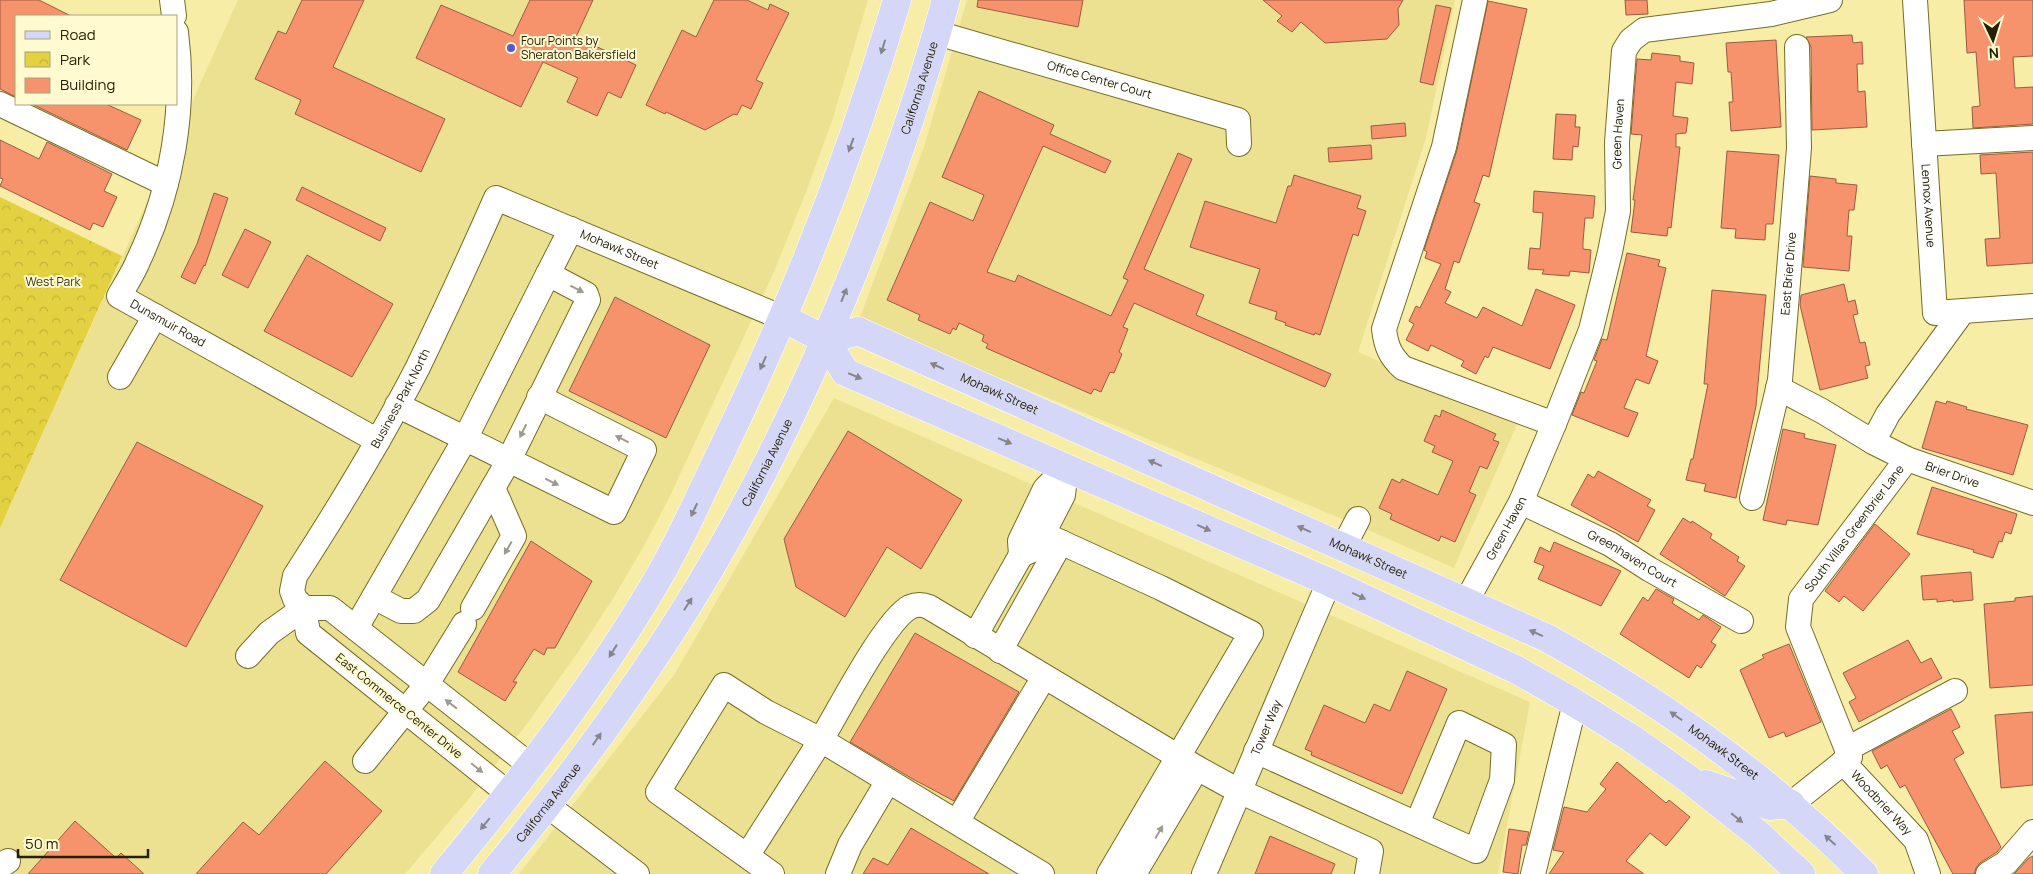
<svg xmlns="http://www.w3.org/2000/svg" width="2033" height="874" font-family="Manrope,sans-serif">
  <defs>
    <pattern id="park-crowns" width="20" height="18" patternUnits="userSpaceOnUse" patternTransform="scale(1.25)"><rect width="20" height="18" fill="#e4d141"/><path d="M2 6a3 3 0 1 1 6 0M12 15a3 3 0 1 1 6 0" fill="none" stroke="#c3b337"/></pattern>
  </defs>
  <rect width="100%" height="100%" fill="#f7eda6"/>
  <!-- built -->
  <g fill="#ece191">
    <path d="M238,0H868L832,121L806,192L773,274L670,496L645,544L614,597L578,652L526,725L468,800L405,874H0V528Z"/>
    <path d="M967,0H1455L1426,138L1358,352L1518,422L1454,568L1357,525L859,320L924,147Z"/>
    <path d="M834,398L1530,702L1498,874H519L674,675Z"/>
  </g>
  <!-- park -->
  <path fill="url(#park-crowns)" d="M0,197L122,256L0,528Z"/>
  <!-- building -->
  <g fill="#f6936d" stroke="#9a5b43">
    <path d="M0,0H39L71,16H16V97L0,89Z"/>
    <path d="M302,0H364L333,67L445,119L421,172L295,114L301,100L255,79L278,31L286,34Z"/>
    <path d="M530,0H593L576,37L636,65L621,98L608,92L597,116L567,102L578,78L543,62L521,107L416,58L441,5L513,36Z"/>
    <path d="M714,0H747L768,10L770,4L789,13L756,80L763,83L751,109L742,105L737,115L734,114L705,130L666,112L665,114L646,105L682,30L696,37Z"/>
    <path d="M978,0H1083L1078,27L977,7Z"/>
    <path d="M1263,0H1403L1398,9L1399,25L1387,39L1325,43L1301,22L1292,32L1277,21L1282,16Z"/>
    <path d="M1625,0H1647L1648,14L1626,15Z"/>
    <path d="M1964,0H2033V56L2013,57L2015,88L2033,87V124L1973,128L1972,107L1980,106L1976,52L1967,53Z"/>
    <path d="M1488,1L1527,9L1489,177L1483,175L1474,202L1480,204L1459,263L1454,261L1445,289L1451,292L1445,303L1477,318L1483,307L1522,326L1536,289L1575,305L1550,369L1493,347L1488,358L1485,356L1476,374L1461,366L1464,361L1431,345L1428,351L1406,340L1414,324L1409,321L1416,306L1420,308L1441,264L1425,258L1427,252L1424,250L1457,150Z"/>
    <path d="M1436,5L1451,8L1433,85L1420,82Z"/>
    <path d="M1852,35L1853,43L1862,42L1863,64H1857L1858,92L1865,91L1867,127L1812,130L1811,47L1806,37Z"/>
    <path d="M1776,40L1781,127L1731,131L1729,102H1733L1731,72H1728L1726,43Z"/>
    <path d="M1652,53L1680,56V61L1694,63L1692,84L1676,82L1673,116L1688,118L1686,133L1676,134V147H1680L1671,228L1668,227L1667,236L1631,232L1635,200H1633L1642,135L1631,134L1637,59L1651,60Z"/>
    <path d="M979,91L1054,125L1050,134L1111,161L1105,173L1043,146L987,272L1015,282L1018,275L1111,316L1128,280L1123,278L1178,153L1192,159L1144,269L1204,295L1196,315L1331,374L1325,387L1134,303L1123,327L1128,329L1119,352L1122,354L1114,373L1110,372L1101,392L1094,389L1091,394L986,348L988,344L982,341L984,335L959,323L956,330L953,328L950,334L918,320L920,315L887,300L930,202L973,221L984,195L942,177Z"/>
    <path d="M32,104H106L141,120L127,150Z"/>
    <path d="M1556,114L1576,115L1575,127H1580L1578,147L1573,146L1572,160L1553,159Z"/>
    <path d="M1405,123L1406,136L1372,139L1371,126Z"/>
    <path d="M0,140L39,159L47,142L112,174L104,191L117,197L103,227L93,223L90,230L0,186L3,179L0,178Z"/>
    <path d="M1371,145L1372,159L1329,162L1328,148Z"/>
    <path d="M1727,151L1779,155L1773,224H1766L1765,240L1735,238L1736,229L1721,228Z"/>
    <path d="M2033,152V263L1987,266L1985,239L2000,238L1996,173L1981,174L1980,155Z"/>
    <path d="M1294,175L1361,196L1357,208L1366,211L1358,236L1353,234L1320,335L1315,333L1314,335L1285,325L1286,323L1275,319L1277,312L1249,303L1260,269L1190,247L1205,201L1276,223L1288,186H1291Z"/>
    <path d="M1810,176L1836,179V183L1857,185L1854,210H1849L1847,236H1852L1849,271L1803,267Z"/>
    <path d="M302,187L386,228L380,241L296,200Z"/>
    <path d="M1534,191L1595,196L1593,218H1585L1583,242V249L1591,250L1589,273L1570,271L1569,276L1542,274L1544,270L1528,269L1530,248L1540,249L1543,213L1533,212Z"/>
    <path d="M214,193L228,198L205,266L204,265L195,284L181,277L197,244Z"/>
    <path d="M245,229L271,242L248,288L222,275Z"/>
    <path d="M1627,253L1660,260L1658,266L1666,268L1646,356L1658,361L1649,384L1636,379L1631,391L1624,408L1638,413L1628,437L1572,415L1581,392L1584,393L1597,361L1594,360L1602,339L1607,340Z"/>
    <path d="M307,255L393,304L352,377L264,331Z"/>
    <path d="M1844,284L1848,302L1855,300L1858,314L1853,315L1860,343L1865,342L1870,365L1865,366L1868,378L1820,390L1800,305L1801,295Z"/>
    <path d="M1712,290L1766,295L1756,406L1736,498L1704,491L1706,484L1686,480L1691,459H1693L1708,384H1704Z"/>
    <path d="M615,297L710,345L666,438L569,391Z"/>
    <path d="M1936,401L1946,404L1947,401L1967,407L1966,409L2028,425L2013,475L1922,448Z"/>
    <path d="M1442,410L1496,434L1493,440L1499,442L1487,469L1480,466L1469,492L1476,495L1455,542L1441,536L1439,541L1390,519L1392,514L1379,508L1392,479L1400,483L1402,479L1438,495L1453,461L1432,452L1435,446L1424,441L1435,415L1440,417Z"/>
    <path d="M1783,429L1805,434L1804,438L1836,445L1818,525L1787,520L1786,525L1763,520Z"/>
    <path d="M848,431L962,500L921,569L887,547L845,617L796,587L784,539Z"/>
    <path d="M137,442L263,506L186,647L60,580Z"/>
    <path d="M1598,471L1651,500L1647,506L1655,510L1638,542L1571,505L1588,474L1594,478Z"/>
    <path d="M1932,487L2017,514L2011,534L2005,532L2002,542L1999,541L1993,558L1973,552L1974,550L1917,534Z"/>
    <path d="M1683,518L1691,523L1692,521L1712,534L1710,538L1739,557L1737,561L1745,566L1725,596L1660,554Z"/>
    <path d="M1875,524L1910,554L1863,611L1844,596L1839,602L1825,591Z"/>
    <path d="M531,541L592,581L555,648H547L544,655L534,649L513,682H517L505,701L458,672Z"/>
    <path d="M1554,542L1621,571L1601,606L1538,579L1544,566L1534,562L1540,547L1550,552Z"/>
    <path d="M1971,572L1973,600L1953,602V600L1937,602V599L1923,600L1921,576Z"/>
    <path d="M1656,589L1674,599L1672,603L1699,620L1703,615L1721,627L1711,642L1716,645L1701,668L1697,665L1689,678L1620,634L1643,597L1648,601Z"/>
    <path d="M2033,596V685L1990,688L1984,604L2015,601V598Z"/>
    <path d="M915,633L1019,692L954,801L911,778L850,742Z"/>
    <path d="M1908,640L1921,663L1931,658L1942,678L1859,722L1849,702L1856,698L1843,673Z"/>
    <path d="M1789,644L1821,722L1786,737L1784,732L1769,738L1740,670L1764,658L1762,655Z"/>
    <path d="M1407,671L1447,689L1402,794L1311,755L1312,752L1305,749L1324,705L1365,723L1374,704L1390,711Z"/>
    <path d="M1951,709L1960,727L1952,731L1964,753L1954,759L2001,847L1997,852L1980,863L1976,868L1974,874H1953L1905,785L1900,788L1887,765L1881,769L1872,751Z"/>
    <path d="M2033,712V785L2001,788L1995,715Z"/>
    <path d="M325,761L382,811L326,874H196L243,822L259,835Z"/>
    <path d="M1617,762L1666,803L1669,800L1690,817L1666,846L1650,833L1626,861L1644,874H1549L1564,852L1553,850L1564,807L1587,812L1606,789L1600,784Z"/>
    <path d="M75,821L116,858L121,853L144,874H28Z"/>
    <path d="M911,828L989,874H863L873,858L888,865Z"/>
    <path d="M1509,829L1529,832L1526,845H1522L1518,874L1503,872Z"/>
    <path d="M1270,836L1335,864L1331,874H1255Z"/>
    <path d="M2033,856V874H2014L2029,858Z"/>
  </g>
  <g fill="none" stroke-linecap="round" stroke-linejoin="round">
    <defs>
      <g id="minor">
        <path d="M172,0L174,16"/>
        <path d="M1475,0L1444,147L1384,329C1386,346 1390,356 1403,368L1554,424"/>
        <path id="s1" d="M1915,0L1935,313L2033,306"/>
        <path id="s2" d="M176,32C186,109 172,189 139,259C134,272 126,284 119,296L378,441"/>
        <path id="s3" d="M937,33L1238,120L1239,144"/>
        <path d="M0,104L166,184"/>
        <path d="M1924,144L2033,138"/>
        <path d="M120,377L155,316"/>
        <path d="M1778,388L1822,411L1873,442L1888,414L1963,311"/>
        <path d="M397,405L614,512L644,450L539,397"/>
        <path id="s4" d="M1873,442L1907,459L2033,503"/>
        <path d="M1066,468L1063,495L1035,549L1021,555L1020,541L1045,489Z"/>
        <path id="s5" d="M1752,498L1780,380L1799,148L1797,47"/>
        <path id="s6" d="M1521,502L1610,544L1649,569L1741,621"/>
        <path d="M1043,534L1161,588L1251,633L1109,874"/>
        <path d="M1344,546L1358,519"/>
        <path d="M374,597L401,611H414L428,600L509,460L588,300L586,294L548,274L571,229"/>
        <path id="s7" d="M1466,602L1521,502L1554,424L1591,330L1610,252L1618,211L1617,142L1624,51L1631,40L1644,30L1771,14L1830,0"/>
        <path d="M304,608H330L531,766"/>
        <path d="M473,608L514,536L493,488"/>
        <path d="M356,628L465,439L548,274"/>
        <path d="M975,636L1021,555"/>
        <path d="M1000,651L1061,542"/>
        <path d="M248,656L269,633L304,608"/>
        <path d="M1847,749L1955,691"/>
        <path d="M1256,751L1476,851L1502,780L1504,745L1459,723L1417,824"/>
        <path d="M365,761L427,684L464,624"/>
        <path id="s8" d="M1843,762L1916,840L1928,874"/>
        <path id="s9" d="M509,794L308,633L304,608L295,599L292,591L295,576C339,508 381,439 418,367C445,311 471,255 496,198L783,318"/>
        <path id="s10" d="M1791,804L1850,757L1798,627L1801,599L1907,459"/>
        <path d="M548,806L637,874"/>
        <path d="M957,822L1044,677"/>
        <path d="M747,856L821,740L766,712L724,685L658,792L772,874"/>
        <path d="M0,866L8,861"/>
        <path d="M838,874L850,845L888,781"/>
        <path d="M1042,874L821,740C838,712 885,620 910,607C917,604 922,604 929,607L1197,768L1239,791L1371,851L1367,874"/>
        <path d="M1134,874L1197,768"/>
        <path id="s11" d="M1204,874L1329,582"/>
        <path d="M1533,874L1575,703"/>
        <path d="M1988,874L2006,863L2033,832"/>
      </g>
      <g id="major">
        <path d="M783,318L826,340L845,372L1329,582L1517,670L1575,703L1631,738L1686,777L1758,834L1801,874"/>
        <path id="s12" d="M826,340L858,331L1547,638C1663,703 1771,779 1864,874"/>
        <path d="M1706,784L1770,806L1791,804"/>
        <path d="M444,874C522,779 598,682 660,575C684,533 703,489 724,446C794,301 852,154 897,0"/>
        <path id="s13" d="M492,874C567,783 638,688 699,587C757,491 805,391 847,288C886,194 919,98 946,0"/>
      </g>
    </defs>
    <!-- minor casing -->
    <use href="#minor" stroke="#766d26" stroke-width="26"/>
    <!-- major casing -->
    <use href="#major" stroke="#fff" stroke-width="29"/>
    <!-- minor -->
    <use href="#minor" stroke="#fff" stroke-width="24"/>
    <!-- major -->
    <use href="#major" stroke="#d4d7f8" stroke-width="28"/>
  </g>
  <!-- one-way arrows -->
  <defs><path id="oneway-solid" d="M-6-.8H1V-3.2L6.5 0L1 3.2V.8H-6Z" transform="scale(1.25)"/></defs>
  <g fill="#85858a">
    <use href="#oneway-solid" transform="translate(883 47) rotate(107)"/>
    <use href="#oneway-solid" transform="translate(851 145) rotate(110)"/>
    <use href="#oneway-solid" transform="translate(844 295) rotate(-68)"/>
    <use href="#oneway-solid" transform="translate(763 363) rotate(114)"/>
    <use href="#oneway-solid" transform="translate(937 366) rotate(-156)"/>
    <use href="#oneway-solid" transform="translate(855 376) rotate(23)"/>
    <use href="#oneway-solid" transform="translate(1005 441) rotate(23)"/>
    <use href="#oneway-solid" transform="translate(1155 463) rotate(-156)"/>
    <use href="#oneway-solid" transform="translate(694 510) rotate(115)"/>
    <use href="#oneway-solid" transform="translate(1204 528) rotate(24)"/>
    <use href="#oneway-solid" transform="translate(1304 529) rotate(-156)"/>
    <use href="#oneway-solid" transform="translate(1359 596) rotate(25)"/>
    <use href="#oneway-solid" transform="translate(688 604) rotate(-57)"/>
    <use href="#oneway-solid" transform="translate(1536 633) rotate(-156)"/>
    <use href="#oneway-solid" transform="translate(613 651) rotate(122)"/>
    <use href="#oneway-solid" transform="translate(1676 716) rotate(-145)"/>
    <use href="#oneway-solid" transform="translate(597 739) rotate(-55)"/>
    <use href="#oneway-solid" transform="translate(1737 818) rotate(39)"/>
    <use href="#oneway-solid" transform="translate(485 824) rotate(129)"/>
    <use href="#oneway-solid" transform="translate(1830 840) rotate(-138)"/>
  </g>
  <g fill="#9c9b8e">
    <use href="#oneway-solid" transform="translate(577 289) rotate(27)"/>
    <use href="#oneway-solid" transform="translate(523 431) rotate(116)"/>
    <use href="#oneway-solid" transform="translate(622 439) rotate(-153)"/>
    <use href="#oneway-solid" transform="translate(552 482) rotate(26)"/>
    <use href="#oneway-solid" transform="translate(508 548) rotate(120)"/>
    <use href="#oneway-solid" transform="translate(451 704) rotate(-142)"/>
    <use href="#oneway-solid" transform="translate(477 768) rotate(39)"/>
    <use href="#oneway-solid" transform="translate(1159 832) rotate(-60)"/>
  </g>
  <!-- markers -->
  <circle fill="#5d55cd" stroke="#fffad0" stroke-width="2" cx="511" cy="48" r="5"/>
  <g text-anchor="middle" stroke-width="4" stroke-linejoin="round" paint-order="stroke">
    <!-- poi labels -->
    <g font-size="12" fill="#242004" stroke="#fffad0" text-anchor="start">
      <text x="521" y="45">Four Points by<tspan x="521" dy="14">Sheraton Bakersfield</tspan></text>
    </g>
    <!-- street labels -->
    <g font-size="12" fill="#242004" stroke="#fffad0">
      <text dy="4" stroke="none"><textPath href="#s3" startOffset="169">Office Center Court</textPath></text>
      <text dy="4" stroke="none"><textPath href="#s13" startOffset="901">California Avenue</textPath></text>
      <text dy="4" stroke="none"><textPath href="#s7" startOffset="499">Green Haven</textPath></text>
      <text dy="4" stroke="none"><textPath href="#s1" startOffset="206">Lennox Avenue</textPath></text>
      <text dy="4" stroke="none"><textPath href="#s9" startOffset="882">Mohawk Street</textPath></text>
      <text dy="4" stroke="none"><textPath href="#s5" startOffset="228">East Brier Drive</textPath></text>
      <text dy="4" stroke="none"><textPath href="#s2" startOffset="331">Dunsmuir Road</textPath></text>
      <text dy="4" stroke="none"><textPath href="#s12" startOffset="188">Mohawk Street</textPath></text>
      <text dy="4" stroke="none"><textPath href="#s9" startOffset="526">Business Park North</textPath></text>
      <text dy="4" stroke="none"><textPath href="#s13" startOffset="496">California Avenue</textPath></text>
      <text dy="4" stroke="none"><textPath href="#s4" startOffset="86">Brier Drive</textPath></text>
      <text dy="4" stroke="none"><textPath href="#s7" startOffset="84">Green Haven</textPath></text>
      <text dy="4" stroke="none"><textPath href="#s10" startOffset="332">South Villas Greenbrier Lane</textPath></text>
      <text dy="4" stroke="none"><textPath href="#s12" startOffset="592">Mohawk Street</textPath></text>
      <text dy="4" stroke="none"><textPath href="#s6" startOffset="125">Greenhaven Court</textPath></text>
      <text transform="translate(399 706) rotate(39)" y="4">East Commerce Center Drive</text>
      <text dy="4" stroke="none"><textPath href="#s11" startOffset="159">Tower Way</textPath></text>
      <text dy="4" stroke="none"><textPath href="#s12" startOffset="998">Mohawk Street</textPath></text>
      <text dy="4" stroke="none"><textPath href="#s13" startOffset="91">California Avenue</textPath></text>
      <text dy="4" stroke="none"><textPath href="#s8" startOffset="56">Woodbrier Way</textPath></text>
    </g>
    <!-- park labels -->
    <g font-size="12" fill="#39361e" stroke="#fffad0">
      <text x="53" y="286">West Park</text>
    </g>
  </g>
  <!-- legend -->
  <rect x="15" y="15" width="162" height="90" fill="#fffad0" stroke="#a7a37e"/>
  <rect x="25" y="31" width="25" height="8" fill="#d4d7f8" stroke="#a7a37e"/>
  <text x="60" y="40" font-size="15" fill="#242004">Road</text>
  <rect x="25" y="52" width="25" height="15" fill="url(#park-crowns)" stroke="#a7a37e"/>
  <text x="60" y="65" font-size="15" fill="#242004">Park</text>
  <rect x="25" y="78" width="25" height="15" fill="#f6936d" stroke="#a7a37e"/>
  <text x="60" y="90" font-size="15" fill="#242004">Building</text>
  <!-- north arrow -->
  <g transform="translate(1993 40) rotate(176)" stroke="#fffad0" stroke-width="4" paint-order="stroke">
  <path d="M0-4L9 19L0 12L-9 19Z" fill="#242004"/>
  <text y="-8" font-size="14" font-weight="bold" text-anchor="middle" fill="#242004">N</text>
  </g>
  <!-- scale -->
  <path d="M18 849v8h130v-8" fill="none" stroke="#242004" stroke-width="2.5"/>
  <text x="25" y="849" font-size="15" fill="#242004" stroke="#fffad0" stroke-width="4" paint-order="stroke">50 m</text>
</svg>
